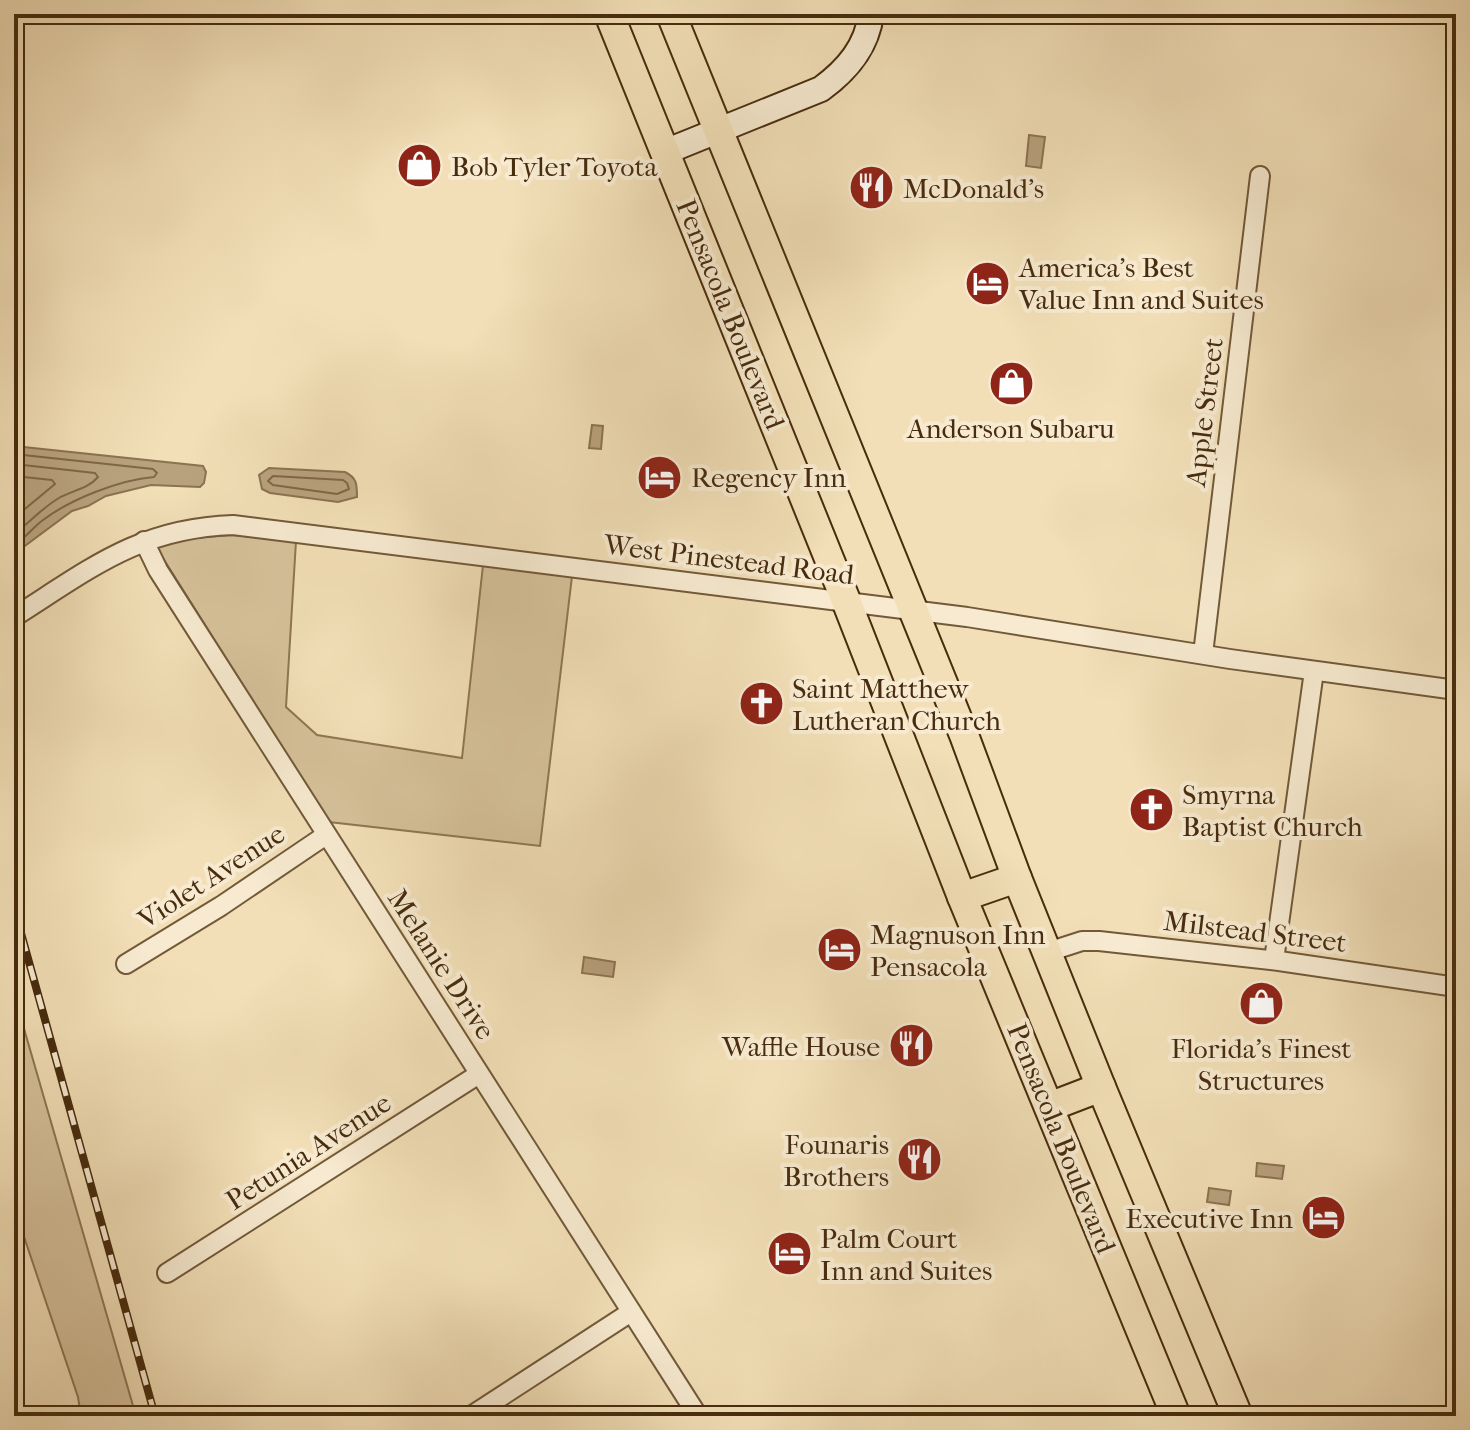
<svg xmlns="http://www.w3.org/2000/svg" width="1470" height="1430" font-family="'IM FELL French Canon',serif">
  <rect width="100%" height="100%" fill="#f2dfb7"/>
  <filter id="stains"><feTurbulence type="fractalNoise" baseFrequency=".0025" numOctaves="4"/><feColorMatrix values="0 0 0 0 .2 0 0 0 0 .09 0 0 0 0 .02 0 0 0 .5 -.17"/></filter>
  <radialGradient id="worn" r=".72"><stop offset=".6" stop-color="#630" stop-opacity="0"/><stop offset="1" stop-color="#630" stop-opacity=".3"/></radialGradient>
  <!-- green -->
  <g fill="#d5c19a" stroke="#8e7654" stroke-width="2">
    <path d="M64,14H126L125,22Z"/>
    <path d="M233,535L296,541L286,707L317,735L462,758L483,565L572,576L540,846L329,822L156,547L192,538Z"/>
    <path d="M14,994L136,1416H81L78,1397L14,1207Z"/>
  </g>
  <!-- water -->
  <g fill="#b8a27e" stroke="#8b7351" stroke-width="2">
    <path d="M1029,135L1045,137L1041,168L1026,166Z"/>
    <path d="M592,425L603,426L601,449L589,448Z"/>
    <path d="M14,446L203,466L206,472L204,483L200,487L151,485L106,496L88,506L72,511L14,554Z"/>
    <path d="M269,468L345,472C357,478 357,484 357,497L338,502L270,493L262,489L259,475Z"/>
    <path d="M584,957L615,962L613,977L582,973Z"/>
    <path d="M1257,1163L1284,1166L1282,1179L1256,1176Z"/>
    <path d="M1209,1188L1231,1191L1229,1205L1207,1202Z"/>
  </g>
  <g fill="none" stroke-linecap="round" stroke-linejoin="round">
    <!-- shore -->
    <g stroke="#806746" stroke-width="2">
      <path d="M14,454L153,469L157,473L154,477C119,480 71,499 43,520C32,528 25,539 14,545"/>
      <path d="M14,464L95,473L98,477C88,489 73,490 59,498C42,508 30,522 14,534"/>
      <path d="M14,476L52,480L55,484L14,518"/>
      <path d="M273,476L343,480L347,483L349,489L337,494L273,485L268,481Z"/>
    </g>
    <defs>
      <g id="minor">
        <path d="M144,541L158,570L698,1416"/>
        <path d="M14,617C90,569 139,528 233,525L967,617L1230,659L1456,690"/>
        <path d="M1203,654L1260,176"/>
        <path d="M1048,952L1082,941H1099L1279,961L1456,987"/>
        <path d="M1274,960L1314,671"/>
        <path d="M126,964L221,906L326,835"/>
        <path d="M167,1273L479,1074"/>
        <path d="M471,1416L631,1312"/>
      </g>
      <path id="secondary" d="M665,152L821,89C847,70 867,47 871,14"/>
      <g id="primary">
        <path d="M609,14L847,603L962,897L1176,1416"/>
        <path d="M671,14L964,735L1017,878L1101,1087L1238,1416"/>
        <path d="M962,897L1017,878"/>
        <path d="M1049,1107L1101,1087"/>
      </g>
    </defs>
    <!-- minor casing -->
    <use href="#minor" stroke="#725938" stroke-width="22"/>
    <!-- secondary casing -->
    <use href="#secondary" stroke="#472c0e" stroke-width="28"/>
    <!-- primary casing -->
    <use href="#primary" stroke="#472c0e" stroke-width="32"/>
    <!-- minor -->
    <use href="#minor" stroke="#f7ead0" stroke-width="18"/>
    <!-- secondary -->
    <use href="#secondary" stroke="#f7ead0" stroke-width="24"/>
    <!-- primary -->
    <use href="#primary" stroke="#f2dfb7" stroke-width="28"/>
    <defs>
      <path id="rail" d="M14,908L155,1416"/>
    </defs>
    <!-- rail casing -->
    <use href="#rail" stroke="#472c0e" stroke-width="8"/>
    <!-- rail -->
    <use href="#rail" stroke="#f7ead0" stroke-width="5" stroke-dasharray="15" stroke-linecap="butt"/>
  </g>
  <!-- icons -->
  <defs>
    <symbol id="shop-disc" viewBox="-11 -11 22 22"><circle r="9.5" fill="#8f2418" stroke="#f7ead0"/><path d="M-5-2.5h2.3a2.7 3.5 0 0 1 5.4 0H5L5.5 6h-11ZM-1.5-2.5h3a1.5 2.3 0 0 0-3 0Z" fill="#fff"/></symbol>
    <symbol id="restaurant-disc" viewBox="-11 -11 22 22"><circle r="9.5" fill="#8f2418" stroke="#f7ead0"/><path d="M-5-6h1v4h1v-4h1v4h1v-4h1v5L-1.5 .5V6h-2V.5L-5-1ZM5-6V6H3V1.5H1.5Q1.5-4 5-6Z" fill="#fff"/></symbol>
    <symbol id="hotel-disc" viewBox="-11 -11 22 22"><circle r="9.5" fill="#8f2418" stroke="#f7ead0"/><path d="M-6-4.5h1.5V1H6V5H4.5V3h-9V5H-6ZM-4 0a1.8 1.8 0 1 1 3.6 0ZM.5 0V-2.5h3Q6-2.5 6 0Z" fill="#fff"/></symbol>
    <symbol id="church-disc" viewBox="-11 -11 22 22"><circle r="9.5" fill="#8f2418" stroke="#f7ead0"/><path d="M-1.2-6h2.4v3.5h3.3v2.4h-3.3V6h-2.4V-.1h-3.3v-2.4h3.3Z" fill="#fff"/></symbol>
  </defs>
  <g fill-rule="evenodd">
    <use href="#shop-disc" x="394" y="140" width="51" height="51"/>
    <use href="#restaurant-disc" x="846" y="162" width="51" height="51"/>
    <use href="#hotel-disc" x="962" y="258" width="51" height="51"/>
    <use href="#shop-disc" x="986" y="358" width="51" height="51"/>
    <use href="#hotel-disc" x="634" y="452" width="51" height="51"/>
    <use href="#church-disc" x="736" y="678" width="51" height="51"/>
    <use href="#church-disc" x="1126" y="784" width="51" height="51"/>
    <use href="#hotel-disc" x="814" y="924" width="51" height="51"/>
    <use href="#shop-disc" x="1236" y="978" width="51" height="51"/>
    <use href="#restaurant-disc" x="886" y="1020" width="51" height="51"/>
    <use href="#restaurant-disc" x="894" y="1134" width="51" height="51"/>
    <use href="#hotel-disc" x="1298" y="1192" width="51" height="51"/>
    <use href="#hotel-disc" x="764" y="1228" width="51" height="51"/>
  </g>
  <g text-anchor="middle" stroke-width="8" stroke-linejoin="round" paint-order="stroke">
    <!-- poi labels -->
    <g font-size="28" fill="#472c0e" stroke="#f7ead0" text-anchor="start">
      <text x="451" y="176">Bob Tyler Toyota</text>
      <text x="903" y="198">McDonald's</text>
      <text x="1019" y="277">America's Best<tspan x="1019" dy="32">Value Inn and Suites</tspan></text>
      <text x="1011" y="438" text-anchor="middle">Anderson Subaru</text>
      <text x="691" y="487">Regency Inn</text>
      <text x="792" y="698">Saint Matthew<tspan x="792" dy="32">Lutheran Church</tspan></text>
      <text x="1182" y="804">Smyrna<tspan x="1182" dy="32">Baptist Church</tspan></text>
      <text x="870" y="944">Magnuson Inn<tspan x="870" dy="32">Pensacola</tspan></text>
      <text x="880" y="1056" text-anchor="end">Waffle House</text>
      <text x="1261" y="1058" text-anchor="middle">Florida's Finest<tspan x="1261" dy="32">Structures</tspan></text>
      <text x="889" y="1154" text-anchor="end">Founaris<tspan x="889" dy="32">Brothers</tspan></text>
      <text x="1293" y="1228" text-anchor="end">Executive Inn</text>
      <text x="820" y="1248">Palm Court<tspan x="820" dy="32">Inn and Suites</tspan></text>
    </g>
    <!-- street labels -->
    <g font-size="28" fill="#472c0e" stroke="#f7ead0">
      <text transform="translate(731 314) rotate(68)" y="10">Pensacola Boulevard</text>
      <text transform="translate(1204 412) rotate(-83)" y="10">Apple Street</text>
      <text transform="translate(729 559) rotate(7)" y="10">West Pinestead Road</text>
      <text transform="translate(211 876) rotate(-33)" y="10">Violet Avenue</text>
      <text transform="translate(1255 931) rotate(7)" y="10">Milstead Street</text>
      <text transform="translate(442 964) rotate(57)" y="10">Melanie Drive</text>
      <text transform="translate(1062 1138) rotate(68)" y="10">Pensacola Boulevard</text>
      <text transform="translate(308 1151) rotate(-33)" y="10">Petunia Avenue</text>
    </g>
  </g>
  <!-- margin -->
  <rect width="1470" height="1430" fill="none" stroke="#f2dfb7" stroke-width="48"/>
  <rect x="16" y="16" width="1438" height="1398" fill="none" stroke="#472c0e" stroke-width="4"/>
  <rect x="24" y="24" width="1422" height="1382" fill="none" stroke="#472c0e" stroke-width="2"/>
  <rect width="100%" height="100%" filter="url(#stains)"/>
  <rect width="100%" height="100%" fill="url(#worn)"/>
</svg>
